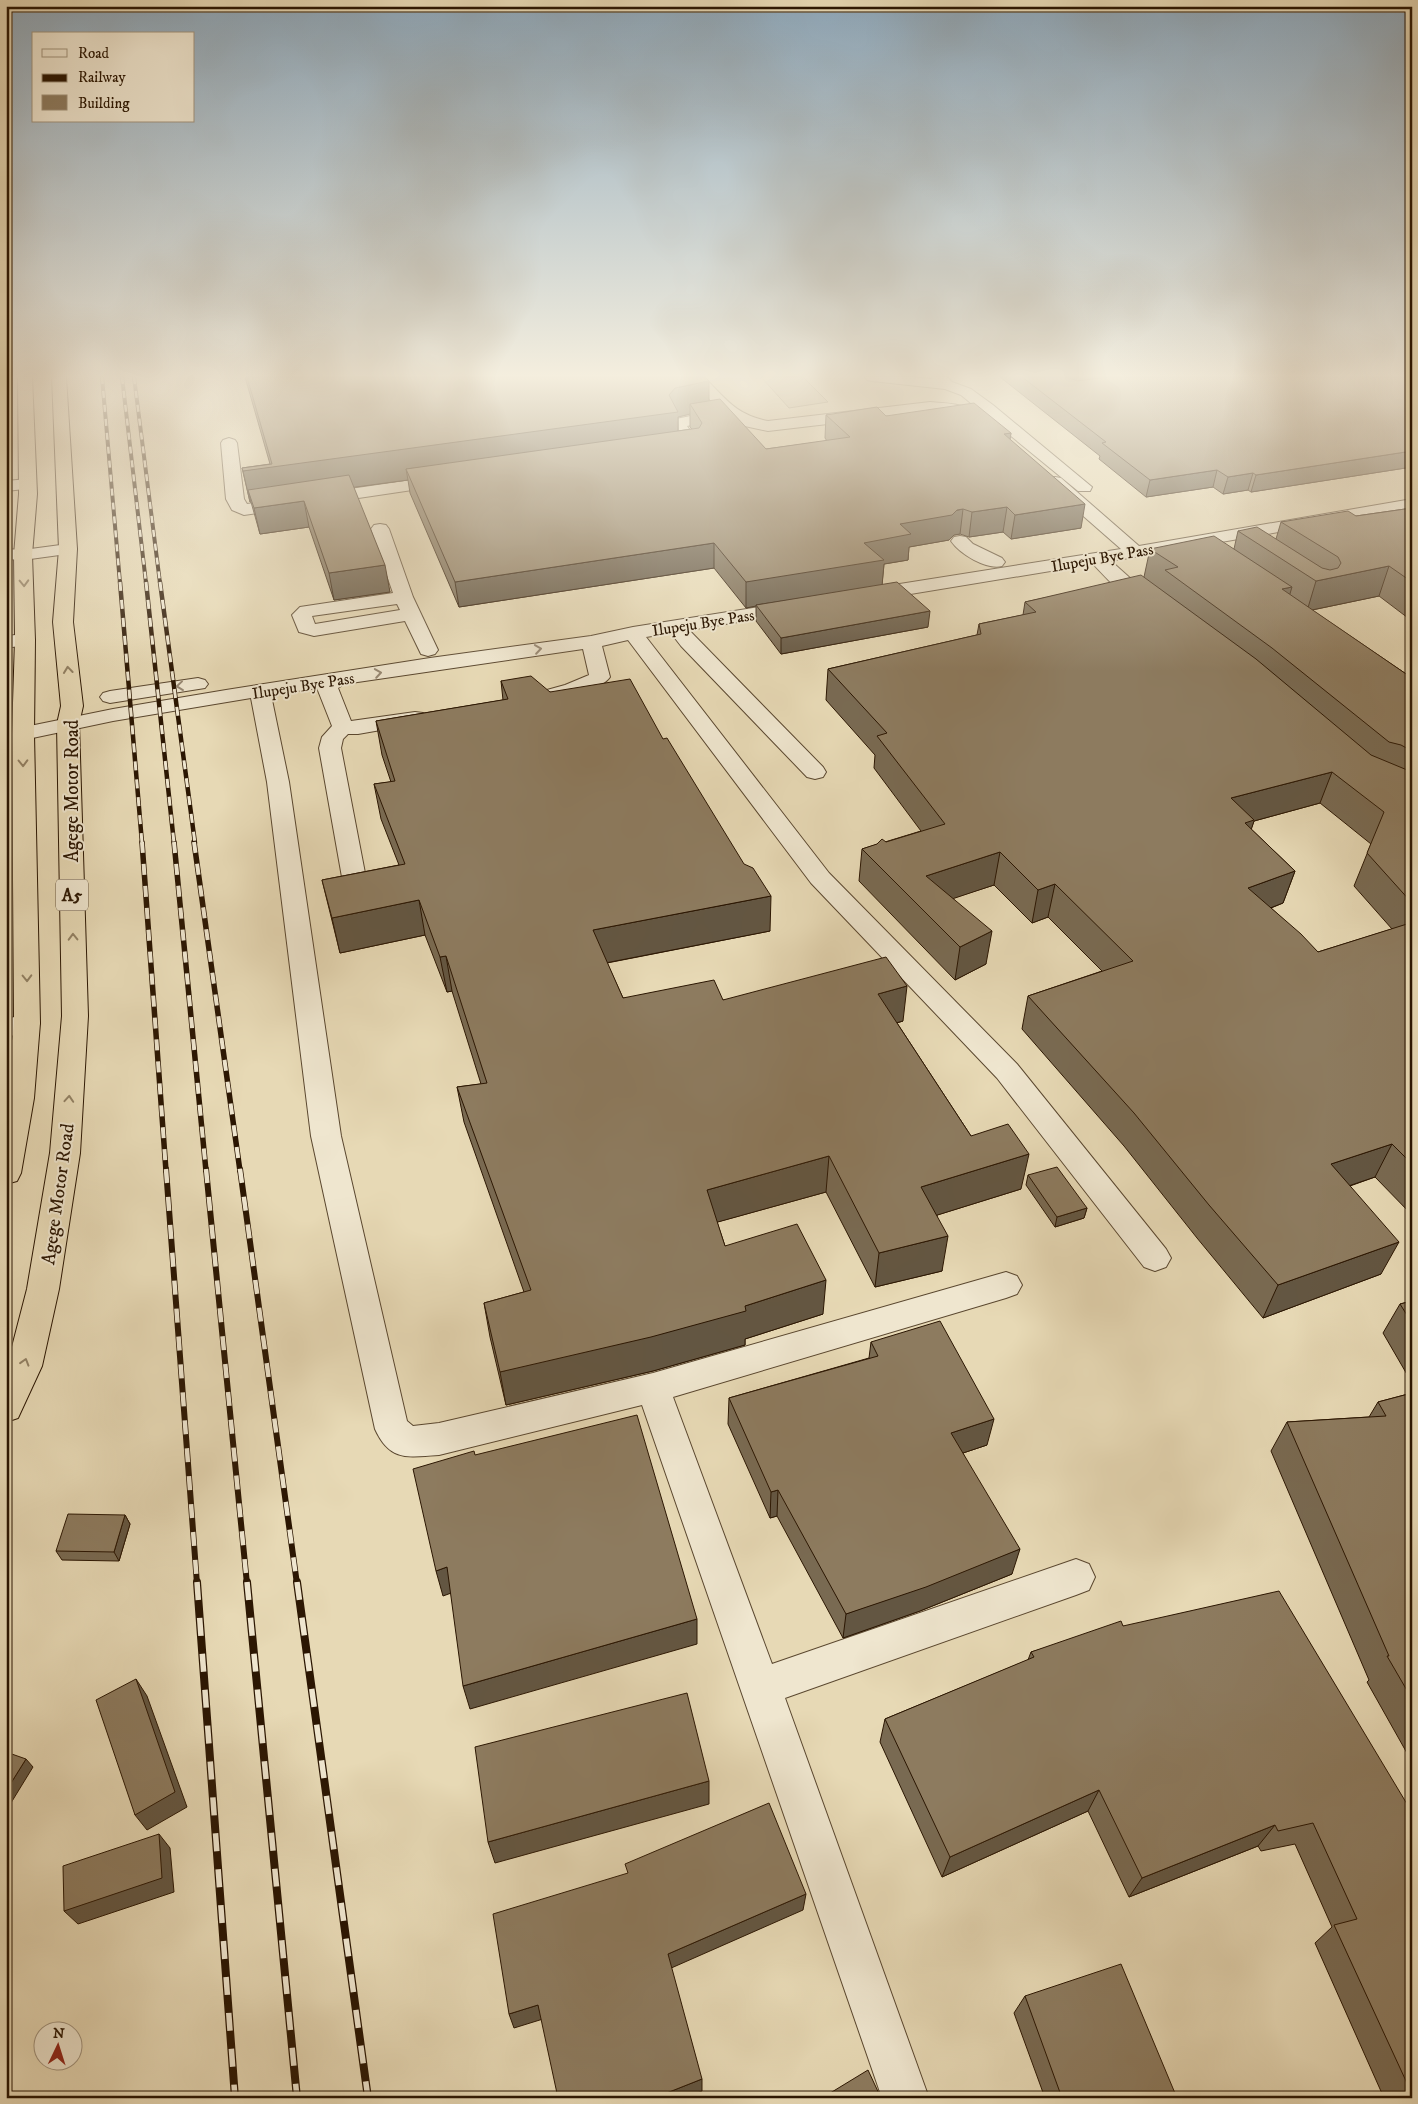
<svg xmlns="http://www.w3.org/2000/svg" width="1418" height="2104" font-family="'IM FELL DW Pica',serif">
  <rect width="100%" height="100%" fill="#e7d9b5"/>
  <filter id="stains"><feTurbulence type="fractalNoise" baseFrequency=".004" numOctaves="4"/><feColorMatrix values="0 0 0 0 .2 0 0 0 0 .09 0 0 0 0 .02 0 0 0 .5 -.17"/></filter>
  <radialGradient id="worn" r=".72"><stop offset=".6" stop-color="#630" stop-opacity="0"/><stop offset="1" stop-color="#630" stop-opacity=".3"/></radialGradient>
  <!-- green -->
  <path fill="#c7b897" stroke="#79674c" d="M761,377H803L828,402L789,408Z"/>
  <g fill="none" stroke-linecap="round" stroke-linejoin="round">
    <defs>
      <g id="minor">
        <path d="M689,377H704C726,399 736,415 768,421L930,402C945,403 973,404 983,418L981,421L975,423L957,415L930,412L768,431L740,425L728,418L687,426L701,447L699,450C689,453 678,454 668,451L666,448L668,445L681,443L671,426L676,419L719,410Z"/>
        <path d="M865,377H910L933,379L932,377H947L952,382L971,389L993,405L1092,487L1090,491H1078L961,395L945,389L872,381L867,380Z"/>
        <path d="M229,438L235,440L237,443L244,499L247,504L446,475L452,476L454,480L452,484L446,485L244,515L232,510L226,499L221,443L223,440Z"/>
        <path d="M1055,477L1061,478L1139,546L1412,499V509L1111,561L1159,604L1156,608C1135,613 1107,578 1093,564L868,601L861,599L859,595L861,591L868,589L1121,549L1049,486L1047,482L1049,478Z"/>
        <path d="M28,479L34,480L36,484L34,488L6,491V481Z"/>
        <path d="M380,524L386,525L389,529L413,597L438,650L435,654L428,656L421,654L405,621L314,636L299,632L292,615L300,607L393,593L371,529L374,525ZM397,604L400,610L315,624L312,616Z"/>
        <path d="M960,536L966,537L973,544L1002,558L1005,562L1002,566C986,570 960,554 951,541L954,537Z"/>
        <path d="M68,544L74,545L77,549L74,553L23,560L6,559V549L23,550Z"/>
        <path d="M791,602L798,604L801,608L798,612L689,630L823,767L826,772L823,777L815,779L807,777L681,646L671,633L646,637L829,873L1017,1064L1166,1249L1171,1258L1166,1267L1155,1271L1144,1267L997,1078L811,883L628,640L602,646L610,677C601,691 551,705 536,701L533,697L536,693L565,685L589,675L583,649L344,684L338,688L351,721L415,712L423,713L426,718L423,723L415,724L358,734H348L343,739L341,748L369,894L366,899L357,902L348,899L345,894L319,748L322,737L332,726L317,688L271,695L289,782L341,1136L407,1421L413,1426L439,1423L653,1373L1006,1272L1017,1276L1022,1285L1017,1294L1006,1298L673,1397L772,1664L1076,1559L1089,1564L1095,1577L1089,1590L1076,1595L785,1698L929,2098H882L642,1405L439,1455C408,1457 390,1462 375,1429L311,1136L267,782L251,698L113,721L23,740L15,739L12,734L15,729L113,709L226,690L430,658L591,636L633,627Z"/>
        <path d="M25,634L32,636L35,640L32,644L6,648V636Z"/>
        <path d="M198,678L205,680L208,684L205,688L110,703L103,701L100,697L103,693L110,691Z"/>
        <path d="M27,1014L37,1016L40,1023L37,1030L6,1037V1019Z"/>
      </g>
      <g id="highway">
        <path d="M18,377H32L37,494L32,555L35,640L34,734L40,1023L34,1098L21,1173L17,1181L6,1184V1094L14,1023L12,734L15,640L14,555L19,494Z"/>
        <path d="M52,377H66L77,549L73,622L83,706L79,724L88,1016L80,1153L59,1289L42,1366L18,1418L6,1422V1370L27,1289L50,1153L62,1016L57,724L61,706L53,622L59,549Z"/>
      </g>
    </defs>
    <!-- minor casing -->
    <use href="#minor" stroke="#5a472f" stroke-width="2"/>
    <!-- highway casing -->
    <use href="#highway" stroke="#2b1602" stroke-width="2"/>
    <!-- minor -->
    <use href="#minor" fill="#efe6cf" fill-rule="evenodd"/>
    <!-- highway -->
    <use href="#highway" fill="#e7d9b5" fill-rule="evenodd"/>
    <defs>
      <g id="rail-far4">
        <path d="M102,377L120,583"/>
        <path d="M122,377L146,583"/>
        <path d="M134,377L160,583"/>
      </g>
      <g id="rail-far3">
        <path d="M120,582L142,843"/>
        <path d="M146,582L174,843"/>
        <path d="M160,582L195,843"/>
      </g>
      <g id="rail-far2">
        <path d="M142,842L166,1171"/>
        <path d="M174,842L206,1171"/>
        <path d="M194,842L240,1171"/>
      </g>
      <g id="rail-far1">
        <path d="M166,1169L197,1584"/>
        <path d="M206,1169L247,1584"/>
        <path d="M240,1169L297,1584"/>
      </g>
      <g id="rail">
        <path d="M197,1582L235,2098"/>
        <path d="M247,1582L297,2098"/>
        <path d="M297,1582L368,2098"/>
      </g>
    </defs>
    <!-- rail-far4 casing -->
    <use href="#rail-far4" stroke="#2b1602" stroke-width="4"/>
    <!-- rail-far3 casing -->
    <use href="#rail-far3" stroke="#2b1602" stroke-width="4.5"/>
    <!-- rail-far2 casing -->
    <use href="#rail-far2" stroke="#2b1602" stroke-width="5.5"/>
    <!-- rail-far1 casing -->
    <use href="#rail-far1" stroke="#2b1602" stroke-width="6"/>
    <!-- rail casing -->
    <use href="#rail" stroke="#2b1602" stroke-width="8"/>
    <!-- rail-far4 -->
    <use href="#rail-far4" stroke="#efe6cf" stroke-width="2.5" stroke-dasharray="7" stroke-linecap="butt"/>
    <!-- rail-far3 -->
    <use href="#rail-far3" stroke="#efe6cf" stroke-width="3" stroke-dasharray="9" stroke-linecap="butt"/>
    <!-- rail-far2 -->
    <use href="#rail-far2" stroke="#efe6cf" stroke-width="4" stroke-dasharray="11" stroke-linecap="butt"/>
    <!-- rail-far1 -->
    <use href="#rail-far1" stroke="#efe6cf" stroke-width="4.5" stroke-dasharray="14" stroke-linecap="butt"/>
    <!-- rail -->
    <use href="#rail" stroke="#efe6cf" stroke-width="5.5" stroke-dasharray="18" stroke-linecap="butt"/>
  </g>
  <!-- wall -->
  <g fill="#796a52" stroke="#2b1602" fill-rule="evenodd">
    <path d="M245,377H705L709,401L766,449L827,441L825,438L826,415L886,416L1011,433L1010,439L1081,528L1011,539L1003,532L969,537L960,534L954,535L949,540L909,547L908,560L884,564L882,584L928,627L781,654L756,621V606L746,608L714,568L459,607L410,493L408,480L353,487L390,592L334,600L309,527L260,534L251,502H250L242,468L270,464ZM690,414V427L692,429L678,431V417Z"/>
    <path d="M1000,377H1412V467L1251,492L1248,490L1223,494L1213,487L1146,497L1099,459L1100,456Z"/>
    <path d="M1412,508V621L1379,596L1312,610L1412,678V1215L1375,1177L1350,1186L1381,1274L1263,1318L1197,1238L1124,1146L1022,1029L1028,996L1102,971L1048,917L1032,923L994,885L953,898L986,964L955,980L859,881L862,849L921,831L874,768L875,755L826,700L828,669L977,635L979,624L1023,615L1025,602L1144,577L1150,549H1234L1238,531L1276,539L1281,522L1356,516ZM1320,803L1371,844L1354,886L1392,929L1318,952L1271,908L1283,903L1295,871L1251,829L1254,821Z"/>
    <path d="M501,681L550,692L663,739L770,931L607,963L623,998L723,1000L903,1021L897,1023L971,1136L1021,1189L937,1215L942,1271L875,1287L826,1192L717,1222L725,1246L823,1314L745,1339V1345L653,1371L506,1405L490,1337L484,1303L524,1292L464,1122L457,1087L481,1084L452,991L447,992L425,935L340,953L322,880L399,865L381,819L374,784L391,782L382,755L376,721L503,700Z"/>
    <path d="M1028,1175L1087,1208L1084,1218L1055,1227L1026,1185Z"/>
    <path d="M1412,1301V1383L1383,1333L1400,1304Z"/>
    <path d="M871,1342L987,1445L963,1453L1012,1574L920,1611L843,1638L777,1516L770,1518L728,1424L729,1398L869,1358Z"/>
    <path d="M1412,1393V1762L1367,1682L1369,1680L1271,1451L1287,1422L1369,1417L1378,1402Z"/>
    <path d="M125,1515L130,1524L119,1561L62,1560L56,1551Z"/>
    <path d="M1123,1626L1412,1813V2098H1384L1315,1943L1332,1927L1295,1844L1261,1851L1258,1846L1129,1897L1088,1811L942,1877L880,1742L885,1719L1028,1660L1031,1652Z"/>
    <path d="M1025,1996L1177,2098H1045L1014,2013Z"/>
  </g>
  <!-- shaded-wall -->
  <g fill="#635642" stroke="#2b1602">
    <path d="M1067,377H1126L1074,383Z"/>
    <path d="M709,381V410L690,404V414L678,417V442L406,469L408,480L252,501L248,490L251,502H250L243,471L669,395L675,388Z"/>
    <path d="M1011,433L1007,457L1004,434Z"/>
    <path d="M1412,451V467L1251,492L1256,475Z"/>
    <path d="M1217,470L1213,487L1146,497L1150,480Z"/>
    <path d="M1253,473L1248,490L1223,494L1228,477Z"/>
    <path d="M304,501L309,527L260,534L254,508Z"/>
    <path d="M1085,504L1081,528L1011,539L1015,515Z"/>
    <path d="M1007,507L1003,532L969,537L972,512Z"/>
    <path d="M963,509L960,534L954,535L949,540L909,547L908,560L884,564L882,586L756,605V606L746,608V582L864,543L900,524Z"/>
    <path d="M714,543V568L459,607L455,582Z"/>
    <path d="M385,565L390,592L334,600L329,573Z"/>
    <path d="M1389,566L1379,596L1307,611L1316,581Z"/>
    <path d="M1292,587L1283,617L1282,589Z"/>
    <path d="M930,611L928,627L781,654V638Z"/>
    <path d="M1332,772L1320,803L1254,821L1244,852L1231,798Z"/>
    <path d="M1000,852L994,885L922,909L926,876Z"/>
    <path d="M1295,871L1283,903L1237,921L1248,888Z"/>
    <path d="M1055,884L1048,917L1032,923L1038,890Z"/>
    <path d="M771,896L770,931L595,965L593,930Z"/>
    <path d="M419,900L425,935L340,953L332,918Z"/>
    <path d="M992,931L986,964L955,980L960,947Z"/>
    <path d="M446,956L452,991L447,992L440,957Z"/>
    <path d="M907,986L903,1021L874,1029L878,994Z"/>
    <path d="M1392,1144L1375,1177L1316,1197L1331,1164Z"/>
    <path d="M1029,1154L1021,1189L915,1222L921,1187Z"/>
    <path d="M829,1156L826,1192L707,1225V1190Z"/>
    <path d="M1087,1208L1084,1218L1055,1227L1057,1217Z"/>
    <path d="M948,1236L942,1271L875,1287L879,1253Z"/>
    <path d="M1399,1242L1381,1274L1263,1318L1278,1285Z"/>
    <path d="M826,1280L823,1314L745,1339V1345L653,1371L506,1405L500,1372L745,1306Z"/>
    <path d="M994,1419L987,1445L945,1459L951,1433Z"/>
    <path d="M778,1490L777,1516L770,1518L771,1492Z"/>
    <path d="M125,1515L130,1524L119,1561L114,1552Z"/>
    <path d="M1020,1549L1012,1574L920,1611L843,1638L846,1614Z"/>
    <path d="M447,1567L454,1592L443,1596L436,1571Z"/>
    <path d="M697,1619V1644L470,1709L463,1686Z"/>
    <path d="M136,1679L147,1696L187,1807L147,1830L135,1815Z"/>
    <path d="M26,1759L33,1767L6,1811V1791Z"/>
    <path d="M709,1781V1804L495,1863L488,1842Z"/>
    <path d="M1099,1790L1088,1811L942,1877L950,1857Z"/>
    <path d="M1275,1825L1258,1846L1129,1897L1142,1878Z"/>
    <path d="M159,1834L170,1848L174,1892L78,1924L64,1911Z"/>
    <path d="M806,1894L803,1910L669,1969L668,1954Z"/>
    <path d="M538,2005L543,2019L514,2028L509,2014Z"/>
    <path d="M702,2079V2091L685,2098H654Z"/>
  </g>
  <!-- building -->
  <g fill="#8d7b5f" stroke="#2b1602">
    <path d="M247,377H705L709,381L675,388L669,395L678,412L243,471L242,468L272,464Z"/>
    <path d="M1022,377H1069L1070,378L1077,381L1107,377H1412V451L1256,475L1253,473L1228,477L1217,470L1150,480L1102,443L1106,442Z"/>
    <path d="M720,399L766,449L850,437L826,415L877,407L886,416L974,403L1011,433L1004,434L1085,504L1015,515L1007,507L972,512L963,509L957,510L952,515L900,524L911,534L864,543L884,560L746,582L714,543L455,582L406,469L699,428L702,423L690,404Z"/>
    <path d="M349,475L385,565L329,573L304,501L254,508L248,490Z"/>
    <path d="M1412,508V582L1389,566L1316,581L1238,531L1257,527L1322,568L1330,570L1338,568L1341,563L1338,557L1281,522L1348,511L1356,516Z"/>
    <path d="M1214,536L1292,587L1282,589L1412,678V751L1401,745L1389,742L1272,648L1165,570L1178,567L1150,549Z"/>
    <path d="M1141,575L1256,659L1371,755L1412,772V903L1367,853L1384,812L1332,772L1231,798L1254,820L1245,823L1295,871L1248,888L1301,934L1318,952L1407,924L1412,928V1164L1392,1144L1331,1164L1399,1242L1278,1285L1209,1205L1134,1113L1028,996L1133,961L1055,884L1038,890L1000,852L926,876L992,931L960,947L862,849L877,844L882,839L886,842L945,824L877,736L887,733L828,669L981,634L979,624L1036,612L1025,602Z"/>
    <path d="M897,582L930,611L781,638L756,605Z"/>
    <path d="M531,676L550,692L630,679L663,739L667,738L744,864L753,868L771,896L593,930L623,998L714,980L723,1000L886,957L907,986L878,994L971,1136L1008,1124L1029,1154L921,1187L948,1236L879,1253L829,1156L707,1190L725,1246L797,1224L826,1280L745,1306L746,1311L651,1337L500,1372L484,1303L531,1290L457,1087L487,1083L446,956L440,957L419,900L332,918L322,880L405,864L374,784L395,781L376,721L508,699L501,681Z"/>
    <path d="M1057,1167L1087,1208L1057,1217L1028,1175Z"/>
    <path d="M1412,1301V1323L1400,1304Z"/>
    <path d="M940,1321L994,1419L951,1433L1020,1549L926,1587L846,1614L778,1490L771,1492L729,1398L878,1356L871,1342Z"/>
    <path d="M1412,1393V1699L1387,1656H1389L1287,1422L1386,1416L1378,1402Z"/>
    <path d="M637,1415L697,1619L463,1686L447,1567L436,1571L413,1469L474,1451L475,1455Z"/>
    <path d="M68,1514L125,1515L114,1552L56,1551Z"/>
    <path d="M1279,1591L1407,1804L1412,1813V2094L1334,1925L1357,1919L1313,1823L1278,1831L1275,1825L1142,1878L1099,1790L950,1857L885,1719L1034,1657L1031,1652L1121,1621L1123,1626Z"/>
    <path d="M136,1679L175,1792L135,1815L96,1700Z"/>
    <path d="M687,1693L709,1781L488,1842L475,1747Z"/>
    <path d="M6,1752L26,1759L6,1791Z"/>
    <path d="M769,1803L806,1894L668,1954L702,2079L654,2098H558L538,2005L509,2014L493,1914L628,1873L625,1864Z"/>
    <path d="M159,1834L162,1878L64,1911L63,1866Z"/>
    <path d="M1121,1964L1177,2098H1062L1025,1996Z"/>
    <path d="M868,2070L881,2098H822Z"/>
  </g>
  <!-- one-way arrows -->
  <defs><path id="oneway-chevron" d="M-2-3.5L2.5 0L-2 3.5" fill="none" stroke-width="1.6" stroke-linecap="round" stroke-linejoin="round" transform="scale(1.25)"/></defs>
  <g stroke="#928164">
    <use href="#oneway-chevron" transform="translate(24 583) rotate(88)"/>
    <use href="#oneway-chevron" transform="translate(68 670) rotate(-96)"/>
    <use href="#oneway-chevron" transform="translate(23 763) rotate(89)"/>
    <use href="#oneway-chevron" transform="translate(73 937) rotate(-91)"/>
    <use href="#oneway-chevron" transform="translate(27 978) rotate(89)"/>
    <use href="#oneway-chevron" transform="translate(69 1099) rotate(-86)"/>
    <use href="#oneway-chevron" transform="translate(25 1362) rotate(-73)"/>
  </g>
  <g stroke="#978873">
    <use href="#oneway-chevron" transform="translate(538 649) rotate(-8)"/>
    <use href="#oneway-chevron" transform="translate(378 673) rotate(-9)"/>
    <use href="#oneway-chevron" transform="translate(180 686) rotate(174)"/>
  </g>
  <!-- sky -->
  <linearGradient id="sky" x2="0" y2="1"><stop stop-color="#8ea8bb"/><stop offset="0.56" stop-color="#f4eede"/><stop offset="1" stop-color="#f4eede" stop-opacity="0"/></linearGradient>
  <rect width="1418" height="671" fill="url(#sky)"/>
  <g text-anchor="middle" stroke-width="4" stroke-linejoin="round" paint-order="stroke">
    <!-- far-street labels -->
    <g font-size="16" fill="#2b1602" stroke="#efe6cf">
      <text transform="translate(1102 557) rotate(-10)" y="6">Ilupeju Bye Pass</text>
      <text transform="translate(703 622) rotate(-9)" y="6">Ilupeju Bye Pass</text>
      <text transform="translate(303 685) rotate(-9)" y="6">Ilupeju Bye Pass</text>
    </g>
    <!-- shield labels -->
    <rect fill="#efe6cf" stroke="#665440" stroke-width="1" x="56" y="879.5" width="32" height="31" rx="4"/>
    <g font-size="18" font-weight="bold" fill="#2b1602">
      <text x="72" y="901">A5</text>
    </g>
    <!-- street labels -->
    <g font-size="19" fill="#2b1602" stroke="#efe6cf">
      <text transform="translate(71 791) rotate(-90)" y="7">Agege Motor Road</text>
      <text transform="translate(57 1194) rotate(-82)" y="7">Agege Motor Road</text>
    </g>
  </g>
  <!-- margin -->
  <rect width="1418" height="2104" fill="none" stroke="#e7d9b5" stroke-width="25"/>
  <rect x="8" y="8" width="1403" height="2089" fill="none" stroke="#2b1602" stroke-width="2.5"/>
  <rect x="12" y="12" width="1393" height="2079" fill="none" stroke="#2b1602"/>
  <!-- legend -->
  <rect x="32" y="32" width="162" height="90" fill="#efe6cf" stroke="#a1937d"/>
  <rect x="42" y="49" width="25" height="8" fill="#efe6cf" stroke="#a1937d"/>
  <text x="78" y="58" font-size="15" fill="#2b1602">Road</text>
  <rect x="42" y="74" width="25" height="8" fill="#2b1602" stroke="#a1937d"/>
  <text x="78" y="82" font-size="15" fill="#2b1602">Railway</text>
  <rect x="42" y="95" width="25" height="15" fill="#8d7b5f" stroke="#a1937d"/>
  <text x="78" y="108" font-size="15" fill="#2b1602">Building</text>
  <!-- north arrow -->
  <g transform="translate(58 2046) rotate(4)"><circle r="24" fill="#efe6cf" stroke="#a1937d"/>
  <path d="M0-4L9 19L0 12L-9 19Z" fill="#8f2418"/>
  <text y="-8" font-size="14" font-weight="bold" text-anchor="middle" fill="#2b1602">N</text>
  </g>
  <rect width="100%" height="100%" filter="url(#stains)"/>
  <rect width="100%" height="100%" fill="url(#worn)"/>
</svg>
